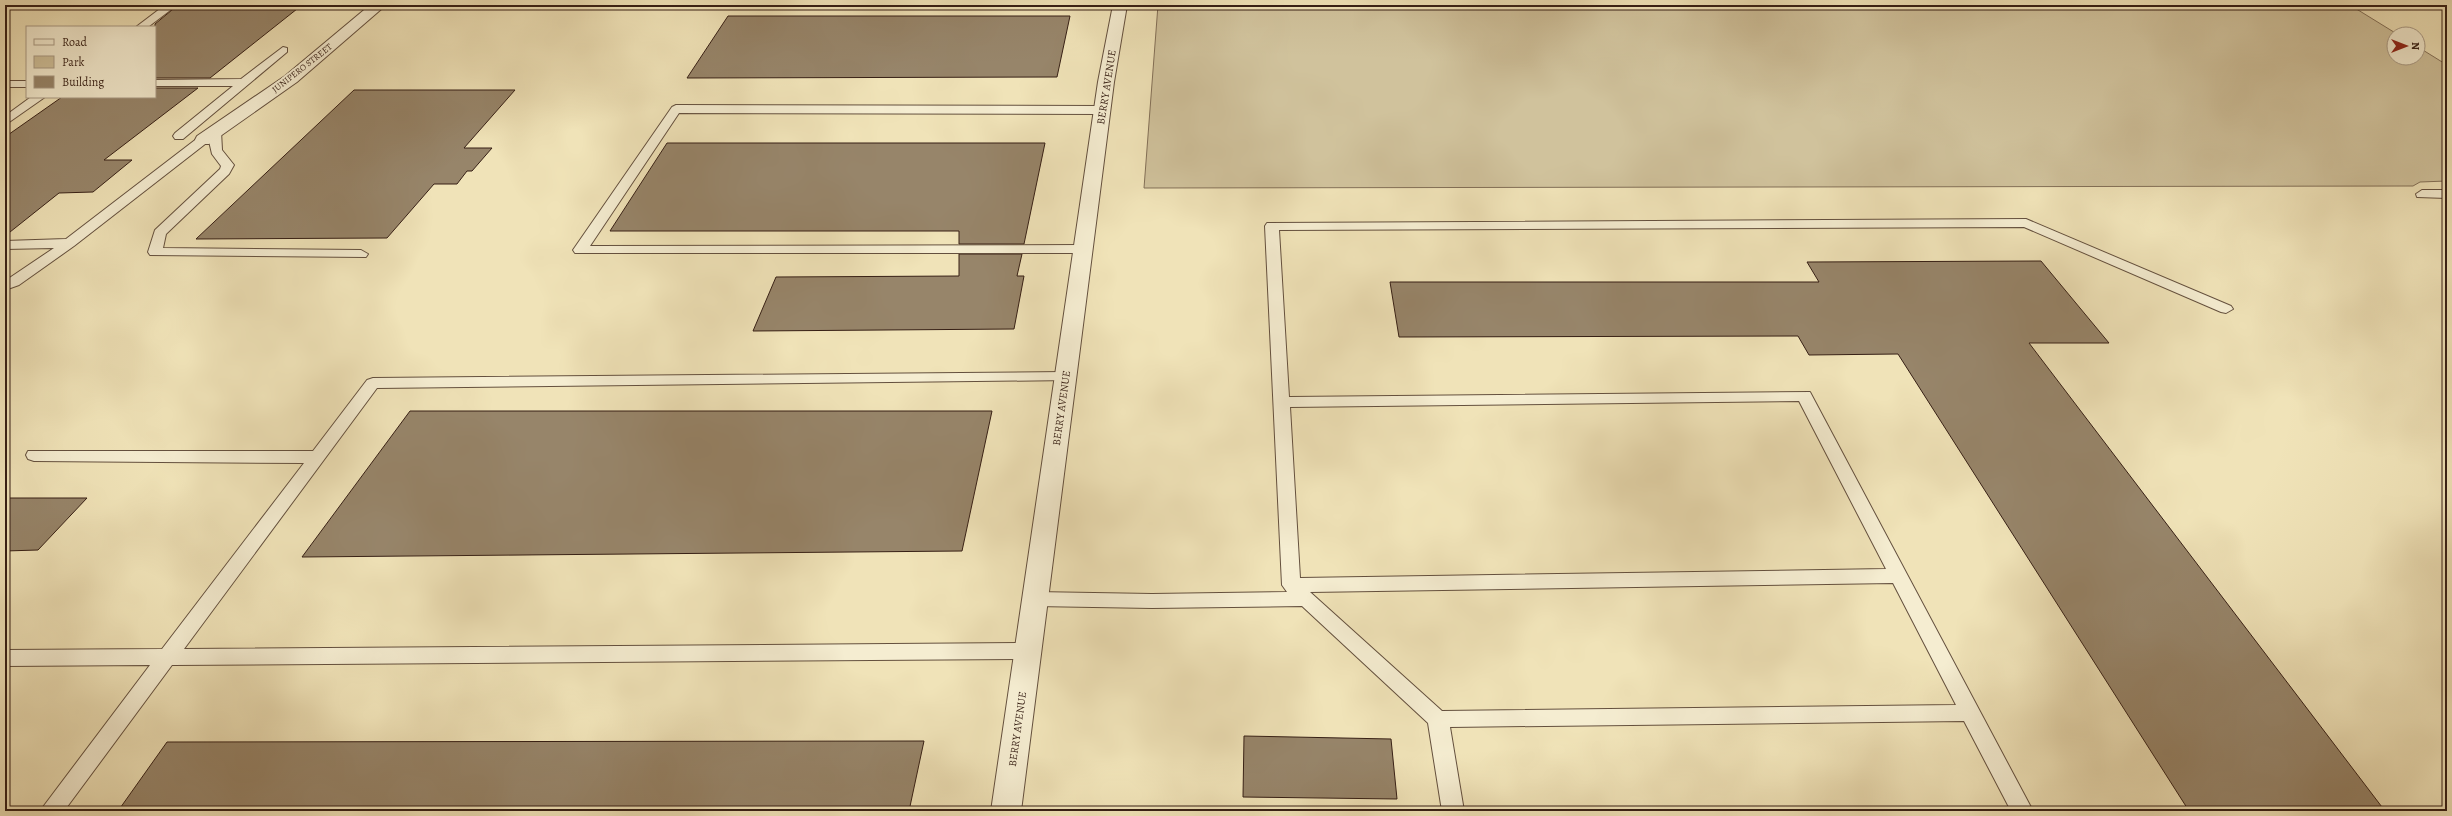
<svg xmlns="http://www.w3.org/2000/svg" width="2452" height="816" font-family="Alegreya,serif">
  <rect width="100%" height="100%" fill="#f0e3b8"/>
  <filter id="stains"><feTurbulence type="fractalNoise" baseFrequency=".005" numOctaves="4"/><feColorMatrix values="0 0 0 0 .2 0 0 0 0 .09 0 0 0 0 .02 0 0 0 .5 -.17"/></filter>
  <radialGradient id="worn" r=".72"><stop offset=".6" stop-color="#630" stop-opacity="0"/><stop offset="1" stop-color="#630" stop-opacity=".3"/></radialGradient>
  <!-- green -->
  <path fill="#d0c29c" stroke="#837058" d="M1158,5H2350L2397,34H2394V58H2418V47L2447,65V181L2420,182L2413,186L1144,188Z"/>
  <!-- building -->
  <g fill="#97856a" stroke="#361f15">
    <path d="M178,5H302L210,78H155V24Z"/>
    <path d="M728,16H1070L1057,77L687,78Z"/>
    <path d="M155,88H198L104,160H132L93,192L59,193L5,236V137L62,97H155Z"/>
    <path d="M354,90H515L464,148H492L472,171H467L457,184H434L387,238L196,239Z"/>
    <path d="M667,143H1045L1024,244H959V231H610Z"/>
    <path d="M959,254H1022L1017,276H1024L1014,329L753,331L776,277L959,276Z"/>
    <path d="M2041,261L2109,343H2029L2385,811H2189L1898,354L1809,355L1798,336L1399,337L1390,282H1819L1807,262Z"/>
    <path d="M410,411H992L962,551L302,557Z"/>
    <path d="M5,498H87L38,550L5,551Z"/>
    <path d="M1244,736L1391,739L1397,799L1243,797Z"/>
    <path d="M924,741L909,811H118L167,742Z"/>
  </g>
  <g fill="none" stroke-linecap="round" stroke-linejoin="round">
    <defs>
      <g id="lane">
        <path d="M165,5H177L148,27H136Z"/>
        <path d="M283,47L287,48V52L183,139H175L173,136L175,133L233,86H155V80L241,79Z"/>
        <rect x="5" y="81" width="22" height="6"/>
        <path d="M31,97H45L5,125V116Z"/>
        <path d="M676,105L1102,106L1108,110L1102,114L679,113L590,246L1083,245L1090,249L1083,253H575L573,250L672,107Z"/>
        <path d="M215,127L221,131L222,150L234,165L229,174L166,234L163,248L361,250L368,254L366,257L150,255L148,252L155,230L220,169L221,166L212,154L209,141L74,246L19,285L5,290V281L54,248L5,249V241L66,239L199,137L203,136L209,139V131Z"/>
        <path d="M2422,190H2447V198L2417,197L2416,194Z"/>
        <path d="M2026,219L2231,306L2233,309L2226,313L2221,312L2024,227L1279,230L1289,397L1810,392L2033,811H2011L1964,721L1450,727L1464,811H1442L1428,723L1302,606L1152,608L1035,606L1028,604L1026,599L1028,594L1035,592L1152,594L1287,592L1282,585L1265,226L1267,223ZM1799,401L1886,569L1300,578L1290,407ZM1893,583L1956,705L1442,711L1310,592Z"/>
        <path d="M1065,372L1073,377L1071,380L377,388L184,649L1028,643L1035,646L1038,651L1035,656L1028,659L172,665L64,811H40L150,665L5,666V650L162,649L304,463L34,461L28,459L26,455L28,451H313L367,380L373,378Z"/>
      </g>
      <g id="street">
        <path d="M370,5H386L297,82L209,144H197L195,140L197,136L285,76Z"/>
        <path d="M1113,5H1127L1114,82L1021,811H991L1098,82Z"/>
      </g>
    </defs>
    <!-- lane casing -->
    <use href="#lane" stroke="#64503e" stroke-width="2"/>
    <!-- street casing -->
    <use href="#street" stroke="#64503e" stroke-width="2"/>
    <!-- lane -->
    <use href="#lane" fill="#f5edd1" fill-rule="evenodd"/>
    <!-- street -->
    <use href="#street" fill="#f5edd1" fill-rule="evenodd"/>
  </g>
  <g text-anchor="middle" stroke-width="4" stroke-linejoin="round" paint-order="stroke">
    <!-- far-street labels -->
    <g font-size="9" fill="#361f15" stroke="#f5edd1">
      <text transform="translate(302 68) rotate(-38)" y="3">JUNIPERO STREET</text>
    </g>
    <!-- street labels -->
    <g font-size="11" fill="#361f15" stroke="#f5edd1">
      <text transform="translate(1106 87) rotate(-81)" y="4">BERRY AVENUE</text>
      <text transform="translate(1061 408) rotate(-82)" y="4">BERRY AVENUE</text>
      <text transform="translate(1017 729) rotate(-82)" y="4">BERRY AVENUE</text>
    </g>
  </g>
  <!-- margin -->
  <rect width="2452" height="816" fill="none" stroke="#f0e3b8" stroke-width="20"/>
  <rect x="6" y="6" width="2440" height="804" fill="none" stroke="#361f15" stroke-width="2"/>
  <rect x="10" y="10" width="2432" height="796" fill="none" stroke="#361f15"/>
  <!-- legend -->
  <rect x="26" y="26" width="130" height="72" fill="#f5edd1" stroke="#a99b86"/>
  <rect x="34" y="39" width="20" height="6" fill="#f5edd1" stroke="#a99b86"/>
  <text x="62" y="46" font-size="12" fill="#361f15">Road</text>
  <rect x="34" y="56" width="20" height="12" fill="#d0c29c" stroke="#a99b86"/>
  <text x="62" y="66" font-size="12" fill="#361f15">Park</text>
  <rect x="34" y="76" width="20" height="12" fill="#97856a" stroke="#a99b86"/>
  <text x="62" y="86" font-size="12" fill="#361f15">Building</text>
  <!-- north arrow -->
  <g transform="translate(2406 46) rotate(90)"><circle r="19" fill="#f5edd1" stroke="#a99b86"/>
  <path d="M0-3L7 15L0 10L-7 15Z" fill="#8f2418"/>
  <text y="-6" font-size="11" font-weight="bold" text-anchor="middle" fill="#361f15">N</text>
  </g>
  <rect width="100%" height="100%" filter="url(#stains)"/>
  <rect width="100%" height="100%" fill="url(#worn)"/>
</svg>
